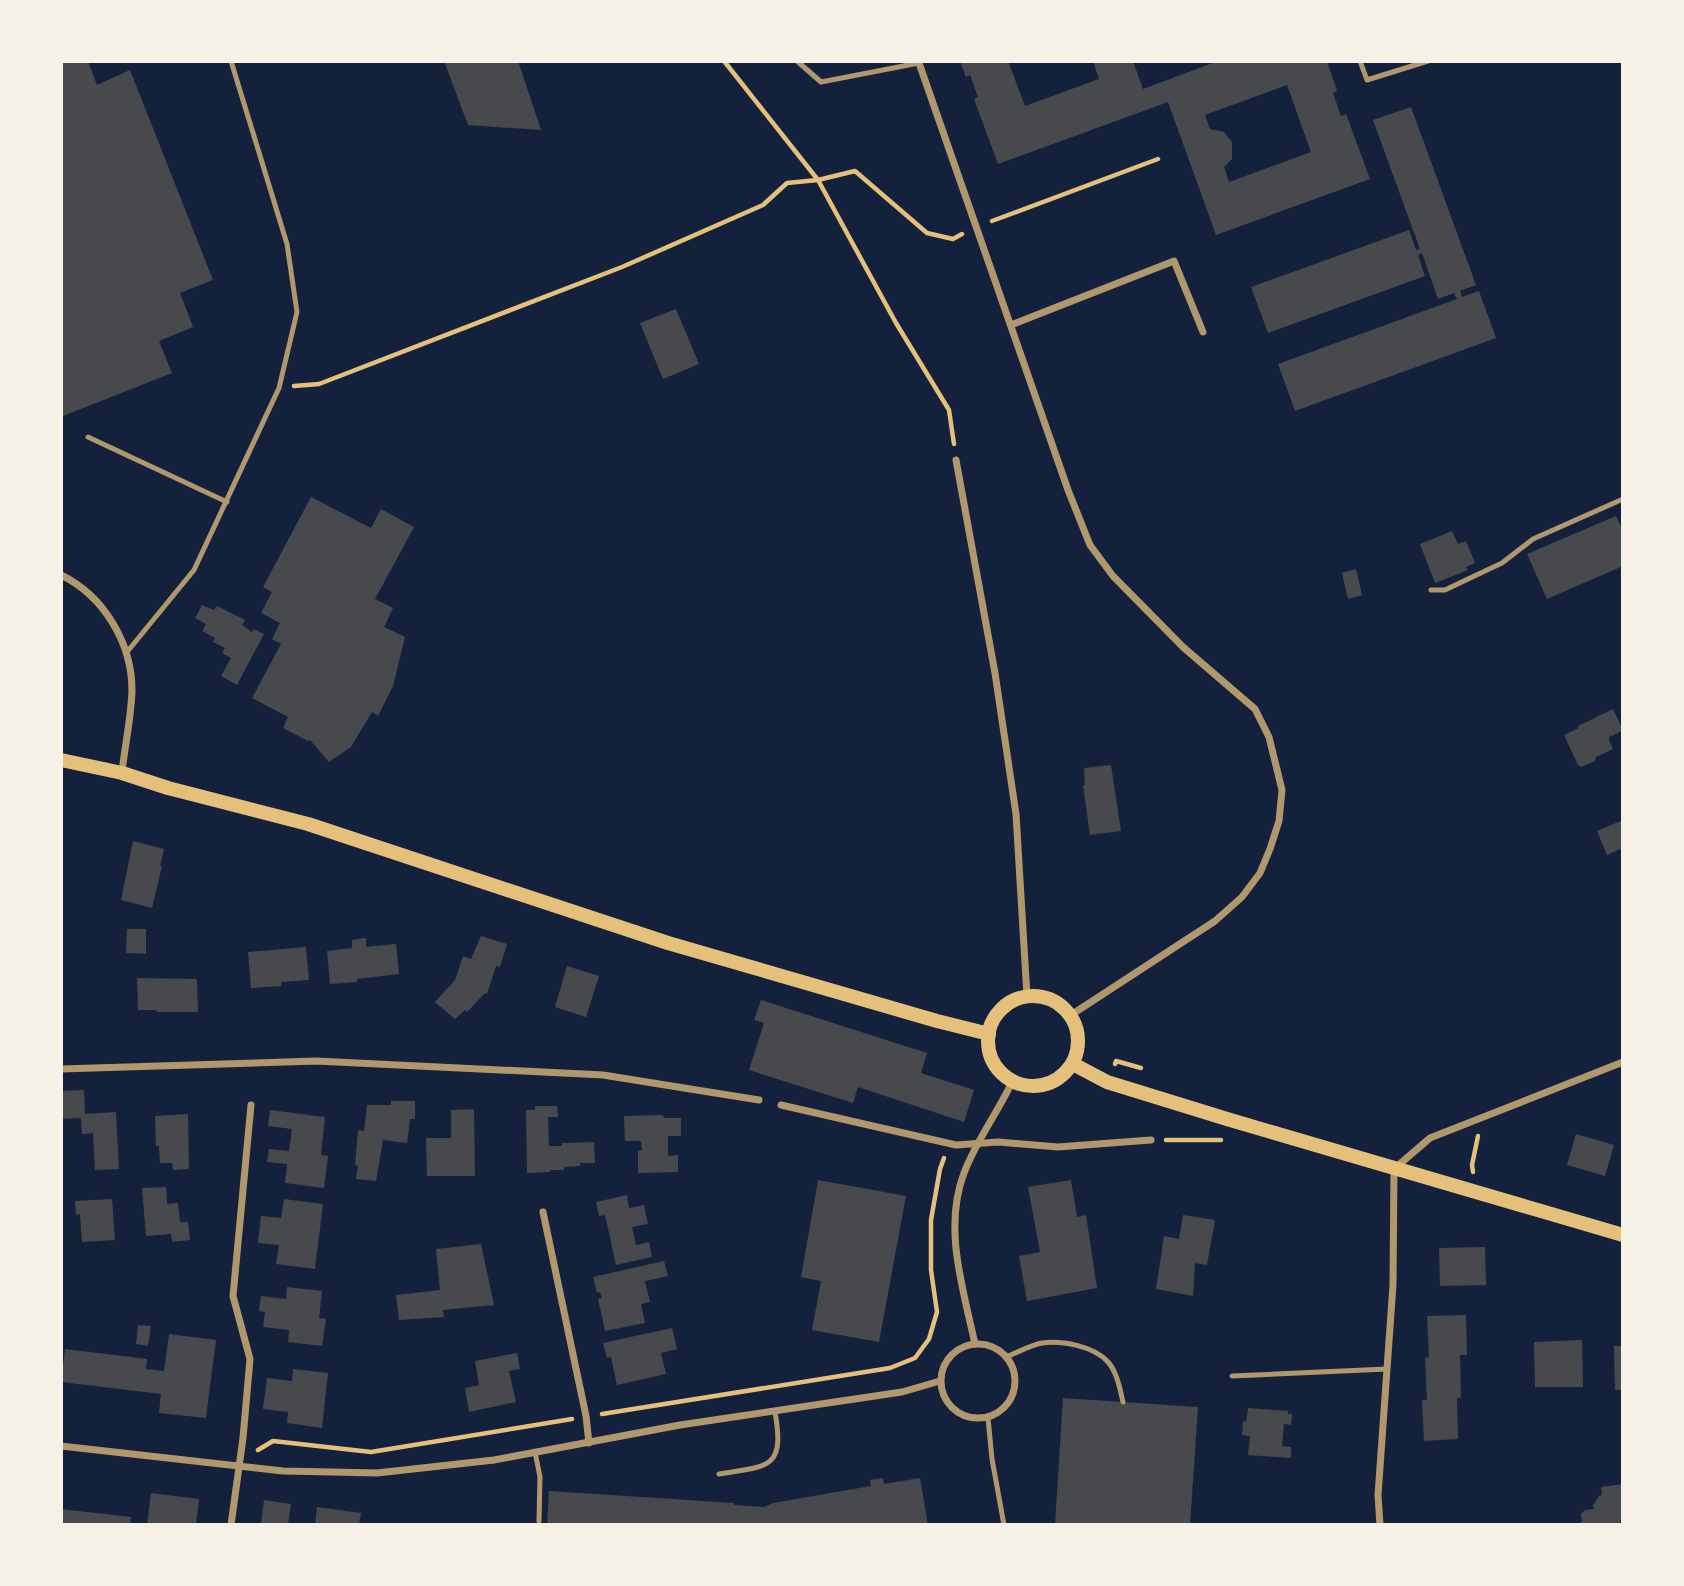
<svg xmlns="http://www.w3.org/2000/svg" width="1684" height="1586" font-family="'Alegreya Sans',sans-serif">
  <rect width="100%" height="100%" fill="#14213d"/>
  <!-- building -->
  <g fill="#48494c" fill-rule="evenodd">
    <path d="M61,61H88L97,85L130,70L213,280L180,293L193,327L159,341L172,373L63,416Z"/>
    <path d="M444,61H518L541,130L468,125Z"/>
    <path d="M960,61H1008L1025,106L1099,79L1093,61H1133L1143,89L1218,61H1327L1337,91L1333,93L1341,116L1346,114L1370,179L1216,235L1168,102L998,164L974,99L978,97L970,75L966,77ZM1287,85L1311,152L1229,182L1224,167L1232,159V142L1224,132L1210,129L1205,115Z"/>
    <path d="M1411,107L1476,285L1460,291L1462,297L1479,291L1496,338L1295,411L1278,364L1457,299L1454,293L1438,299L1422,253L1418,255L1425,276L1268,333L1251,287L1409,230L1416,250L1420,249L1373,120Z"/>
    <path d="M676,309L699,364L663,379L640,323Z"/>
    <path d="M311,497L371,528L381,509L414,527L375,599L393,608L384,627L405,637L393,686L378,716L372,712L351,747L329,762L310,740L308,741L283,728L288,717L252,698L281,644L272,639L280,623L261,613L272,592L263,587Z"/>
    <path d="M1616,516L1623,531V566L1547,599L1527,554Z"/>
    <path d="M1452,531L1458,544L1466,541L1475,563L1466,567L1468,570L1435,583L1420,544Z"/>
    <path d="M1356,569L1362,595L1348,599L1342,573Z"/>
    <path d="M202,605L214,610L217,606L245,620L242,625L252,632L254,629L264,634L237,685L221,676L231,658L222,653L225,648L213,642L215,638L202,631L206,624L195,618Z"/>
    <path d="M1613,709L1623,730L1612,736L1610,735L1609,740L1613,749L1596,757L1595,761L1581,767L1578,765L1564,735L1579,728L1578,726Z"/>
    <path d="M1111,765L1121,831L1090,835L1083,785H1085L1084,768Z"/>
    <path d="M1623,820V855L1620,849L1607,855L1597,831Z"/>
    <path d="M133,841L164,849L160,866H162L152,908L121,900Z"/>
    <path d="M127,929H146V954L126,953Z"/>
    <path d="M481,936L507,944L500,967L496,966L487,994L485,993L467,1012L465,1010L455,1019L435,1002L455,980L463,956L471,959Z"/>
    <path d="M366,938V947L396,944L399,974L357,979V982L330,984L327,951L352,948V940Z"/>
    <path d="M306,947L309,980L281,982V986L251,988L248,952Z"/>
    <path d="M567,966L599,976L586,1017L555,1007Z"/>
    <path d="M137,978L197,979L198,1012H156L157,1010H138Z"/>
    <path d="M761,1000L927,1053L921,1073L974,1090L964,1122L858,1087L853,1103L749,1070L764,1023L754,1020Z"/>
    <path d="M84,1090L85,1114L116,1112L119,1169L95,1170L93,1133L82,1134L81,1118L61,1119V1091Z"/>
    <path d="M391,1101H415V1119H410L407,1143L383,1140L376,1181L356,1179L358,1166L355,1165L358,1130L364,1131L367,1105H391Z"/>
    <path d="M535,1106H557L558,1117H548L549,1146H562V1143L594,1142L595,1163H580V1166L564,1167V1170H550V1172L527,1173L526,1110H535Z"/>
    <path d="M474,1109L475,1176H427L426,1138H451V1110Z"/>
    <path d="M270,1110L325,1117L321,1155L328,1156L324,1188L285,1183L287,1164L267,1162L269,1149L289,1151L292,1129L268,1126Z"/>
    <path d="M188,1114L189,1169L173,1170L172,1163H160L159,1146H156L155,1116Z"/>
    <path d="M663,1115L664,1118H681V1136H668V1156L678,1155V1172L638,1173V1151L642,1150L641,1141H625L624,1116Z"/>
    <path d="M1576,1134L1614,1145L1605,1176L1567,1165Z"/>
    <path d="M818,1180L906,1196L879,1342L812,1330L821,1281L801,1277Z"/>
    <path d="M1071,1180L1077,1217L1086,1215L1097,1288L1027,1301L1019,1256L1040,1252L1028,1187Z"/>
    <path d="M166,1187L167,1204L178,1203L180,1222H188L190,1240L172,1242L171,1234L146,1236L142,1188Z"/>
    <path d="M627,1195L629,1208L644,1205L648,1224L632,1227L636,1245L649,1242L652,1257L616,1265L605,1215L599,1216L596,1202Z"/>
    <path d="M112,1199L115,1240L82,1242L80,1214L76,1215L75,1201Z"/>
    <path d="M284,1199L323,1204L315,1269L276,1264L279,1245L258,1243L261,1216L281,1218Z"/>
    <path d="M1183,1215L1215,1220L1207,1265L1195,1263L1193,1296L1156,1289L1164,1236L1179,1239Z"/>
    <path d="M481,1244L494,1305L443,1310L444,1317L399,1320L396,1295L440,1290L436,1249Z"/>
    <path d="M1485,1247L1486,1285L1440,1286L1439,1248Z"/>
    <path d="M664,1261L668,1276L645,1281L650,1302L641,1304L645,1323L605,1331L598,1299L602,1298L600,1292L597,1293L593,1277Z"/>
    <path d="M287,1287L322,1291L319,1318L326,1319L322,1346L288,1342L289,1330L263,1327L265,1312L259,1311L261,1296L286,1299Z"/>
    <path d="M1466,1315L1467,1355H1460L1461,1398H1457L1458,1439L1424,1441L1422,1400H1427L1425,1358L1429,1357L1427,1316Z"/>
    <path d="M138,1325L151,1326L148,1346L136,1344Z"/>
    <path d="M672,1328L677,1349L661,1353L666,1374L617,1385L611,1357L607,1358L603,1343Z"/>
    <path d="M169,1334L216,1340L206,1418L159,1413L161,1394L61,1382L65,1349L147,1359L146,1369L164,1371Z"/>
    <path d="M1582,1340L1583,1387H1535L1534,1342Z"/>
    <path d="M1614,1346H1623V1390H1615Z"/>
    <path d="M517,1353L520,1369L509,1371L516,1402L469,1412L465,1388L479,1385L475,1361Z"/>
    <path d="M293,1369L328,1373L322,1428L287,1423L288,1412L263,1409L267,1378L292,1381Z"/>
    <path d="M1063,1398L1198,1407L1190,1525H1055Z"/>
    <path d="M1248,1408L1288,1411V1414H1292L1291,1425L1284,1424L1282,1446L1291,1447V1458L1248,1455L1250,1436L1242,1435L1243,1421L1246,1422Z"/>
    <path d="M883,1478L884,1484L920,1478L928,1525H547L549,1491L734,1503V1505L764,1507L773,1503L871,1486L870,1480Z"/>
    <path d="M1623,1484V1506H1621L1622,1516L1619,1525H1573L1582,1522L1581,1514L1585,1510L1594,1509L1593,1505L1599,1496L1602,1495L1601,1487Z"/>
    <path d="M151,1493L199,1499L196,1525H147Z"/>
    <path d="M264,1500L291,1504L288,1525H261Z"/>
    <path d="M317,1507L361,1513L359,1525H315Z"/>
    <path d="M61,1509L131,1517L130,1525H61Z"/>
  </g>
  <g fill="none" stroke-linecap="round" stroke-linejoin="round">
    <!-- path -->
    <g stroke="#e5c07b" stroke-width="4.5">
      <path d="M724,61L818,180L896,323L949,410L954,444"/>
      <path d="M992,221L1158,159"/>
      <path d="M294,386L319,384L622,267L763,205L787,183L818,180L855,171L927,233L953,239L962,234"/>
      <path d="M1115,1064L1116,1061L1141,1068"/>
      <path d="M1166,1140H1221"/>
      <path d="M1473,1172L1472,1165L1478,1136"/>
      <path d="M602,1414L890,1368L915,1358L929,1339L937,1312L931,1270V1220L940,1169L944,1158"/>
      <path d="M258,1450L273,1441L371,1452L572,1419"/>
    </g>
    <!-- service -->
    <g stroke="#b1986c" stroke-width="5">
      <path d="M797,61L821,82L919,63"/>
      <path d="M1360,61L1367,80L1428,61"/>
      <path d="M88,437L227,502"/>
      <path d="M1431,590H1445L1468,579L1502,563L1533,539L1623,499"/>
      <path d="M127,652L194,570L279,388L297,312L287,244L231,61"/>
      <path d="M1006,1357C1017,1353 1030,1345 1042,1343C1061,1340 1094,1346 1108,1362C1117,1372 1120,1389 1123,1402"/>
      <path d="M1232,1376L1387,1369"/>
      <path d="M988,1418L992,1459L1004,1525"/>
      <path d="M535,1452L540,1477L539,1521"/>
      <path d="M719,1474C769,1466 785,1469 775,1412"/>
    </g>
    <!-- minor -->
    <g stroke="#b1986c" stroke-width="7">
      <path d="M919,63L1068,490L1090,545L1113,576L1183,647L1255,709L1269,737L1282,790L1279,821L1270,849L1260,873L1242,897L1215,921L1071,1015"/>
      <path d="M1011,325L1174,261L1203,332"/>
      <path d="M956,460L995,673L1016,814L1027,996"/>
      <path d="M61,575C104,596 132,643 132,691C131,718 125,745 122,772"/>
      <path d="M61,1069L316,1061L603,1075L759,1100"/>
      <path d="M781,1105L956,1145L998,1142L1058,1147L1151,1140"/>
      <path d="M543,1212L586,1416L589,1443"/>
      <circle cx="978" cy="1381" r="37"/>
      <path d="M975,1344C963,1288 943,1228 964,1173C976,1141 998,1112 1012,1082"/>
      <path d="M61,1446L283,1471L377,1473L494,1460L680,1425L902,1392L940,1381"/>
      <path d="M231,1525L243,1438L250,1359L233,1296L251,1105"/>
      <path d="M1380,1525L1378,1495L1393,1285L1394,1169L1430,1138L1623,1062"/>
    </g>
    <!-- secondary -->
    <g stroke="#e5c07b" stroke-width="14">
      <path d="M61,760L122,773L168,788L308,824L668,943L937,1021L989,1034"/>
      <circle cx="1033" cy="1041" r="45"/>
      <path d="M1073,1064L1107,1082L1227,1119L1623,1235"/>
    </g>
  </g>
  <!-- border -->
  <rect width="1684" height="1586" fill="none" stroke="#f6f1e7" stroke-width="126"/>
</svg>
